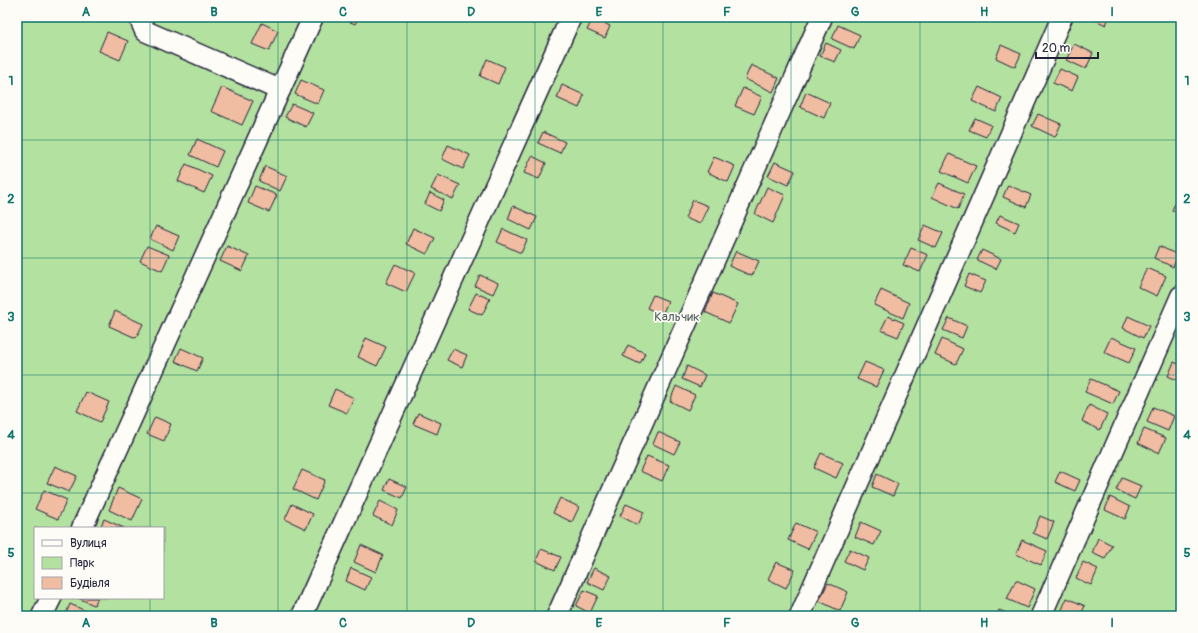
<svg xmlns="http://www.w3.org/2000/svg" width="1198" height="633" font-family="Pangolin,sans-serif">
  <rect width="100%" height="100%" fill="#fdfcf7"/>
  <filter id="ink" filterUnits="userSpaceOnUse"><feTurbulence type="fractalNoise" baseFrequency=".025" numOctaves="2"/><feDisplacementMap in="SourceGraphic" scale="8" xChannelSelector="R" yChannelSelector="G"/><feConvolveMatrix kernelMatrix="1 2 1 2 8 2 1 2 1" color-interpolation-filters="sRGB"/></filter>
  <g filter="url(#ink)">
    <!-- green -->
    <path fill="#b3e19f" stroke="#6a826d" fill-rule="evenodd" d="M17,17H1181V616H17ZM35,528H163V598H35Z"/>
    <!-- building -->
    <g fill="#f1bda2" stroke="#22223b">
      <path d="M339,17H359L355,24Z"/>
      <path d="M518,17H536L533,24Z"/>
      <path d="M1089,17H1109L1106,25Z"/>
      <path d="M593,18L610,26L605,38L587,30Z"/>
      <path d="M262,23L278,31L269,51L252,44Z"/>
      <path d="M838,25L860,35L854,49L832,39Z"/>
      <path d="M107,32L128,41L120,60L99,51Z"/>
      <path d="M826,43L841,50L835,62L820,56Z"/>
      <path d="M1074,44L1093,53L1086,69L1066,60Z"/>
      <path d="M1001,45L1021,54L1015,67L996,58Z"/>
      <path d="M487,59L505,67L498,84L480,76Z"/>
      <path d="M751,65L779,78L773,92L745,79Z"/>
      <path d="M1060,69L1078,77L1072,91L1053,83Z"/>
      <path d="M301,80L324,90L318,104L295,94Z"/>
      <path d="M562,85L584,95L579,108L557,98Z"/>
      <path d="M222,87L253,101L242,125L211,111Z"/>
      <path d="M979,87L1002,98L996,112L972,101Z"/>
      <path d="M743,88L762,97L754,114L735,106Z"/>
      <path d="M806,92L830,103L824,118L800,107Z"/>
      <path d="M292,104L313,113L306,127L285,117Z"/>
      <path d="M1038,114L1061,124L1055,137L1032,126Z"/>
      <path d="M975,118L991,125L986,137L969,130Z"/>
      <path d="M543,132L565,142L560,153L538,143Z"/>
      <path d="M197,139L223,151L216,167L190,155Z"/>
      <path d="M448,145L470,155L463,169L442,159Z"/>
      <path d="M949,154L976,166L968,183L941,171Z"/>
      <path d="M532,156L546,163L539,179L524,173Z"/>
      <path d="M714,157L735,166L728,182L707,172Z"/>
      <path d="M775,162L795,171L788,185L768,176Z"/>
      <path d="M186,164L212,176L204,193L178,181Z"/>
      <path d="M265,166L287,176L280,191L259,181Z"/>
      <path d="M438,175L460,185L453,199L431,189Z"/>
      <path d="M939,183L964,194L958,209L932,197Z"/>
      <path d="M1008,185L1031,195L1026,207L1003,197Z"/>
      <path d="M255,186L277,195L269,212L248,203Z"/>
      <path d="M767,187L785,195L773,223L755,214Z"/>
      <path d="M430,193L444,200L439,211L425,204Z"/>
      <path d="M1178,197L1181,198V214L1172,210Z"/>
      <path d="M693,200L708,206L700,224L685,218Z"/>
      <path d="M513,206L537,217L531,230L508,219Z"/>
      <path d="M1000,215L1019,223L1015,232L996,223Z"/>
      <path d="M925,225L943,233L936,248L918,240Z"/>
      <path d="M156,226L179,236L173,250L150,239Z"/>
      <path d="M413,228L435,238L427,254L406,244Z"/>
      <path d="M503,229L527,240L521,253L497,242Z"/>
      <path d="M147,246L169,255L162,271L140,261Z"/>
      <path d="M227,246L249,256L242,271L220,261Z"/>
      <path d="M1159,246L1178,255L1173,267L1154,258Z"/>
      <path d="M911,248L928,255L920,272L903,265Z"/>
      <path d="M982,250L1001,259L996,269L977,260Z"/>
      <path d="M736,251L759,261L752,276L729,266Z"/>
      <path d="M395,264L415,273L406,292L386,283Z"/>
      <path d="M1147,268L1166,276L1157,296L1138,287Z"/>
      <path d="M969,274L986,281L980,293L964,286Z"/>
      <path d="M480,275L498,283L493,294L475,286Z"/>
      <path d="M881,290L909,303L903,318L874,305Z"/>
      <path d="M476,293L490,299L482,315L468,309Z"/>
      <path d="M713,293L738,304L729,323L705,312Z"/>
      <path d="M653,295L668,301L662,315L647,308Z"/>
      <path d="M115,311L143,324L136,338L109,326Z"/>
      <path d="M888,316L904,323L898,337L881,330Z"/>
      <path d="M1128,316L1149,326L1143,338L1123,328Z"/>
      <path d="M949,318L967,326L962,338L943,330Z"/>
      <path d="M1111,337L1136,348L1129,363L1104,352Z"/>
      <path d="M366,338L386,347L377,366L358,357Z"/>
      <path d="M942,339L963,349L956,364L935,355Z"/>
      <path d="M628,345L645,353L640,364L623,356Z"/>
      <path d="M181,348L203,358L197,371L175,361Z"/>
      <path d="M453,349L467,355L462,367L447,360Z"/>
      <path d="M865,362L884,370L876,387L857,379Z"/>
      <path d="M1174,362L1181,365V382L1168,376Z"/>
      <path d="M687,366L705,375L700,387L682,379Z"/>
      <path d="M1091,379L1119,391L1113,404L1085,392Z"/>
      <path d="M676,386L695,395L688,410L670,401Z"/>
      <path d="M335,389L354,398L347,413L328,405Z"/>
      <path d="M86,392L109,402L100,422L77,411Z"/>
      <path d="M1089,405L1107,414L1100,430L1082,421Z"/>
      <path d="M1153,407L1174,416L1168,431L1147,422Z"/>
      <path d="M418,413L441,423L437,434L413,424Z"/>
      <path d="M155,417L171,424L164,441L147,434Z"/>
      <path d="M1144,429L1166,438L1159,453L1138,443Z"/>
      <path d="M658,432L680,442L674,454L653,444Z"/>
      <path d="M821,453L843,463L836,478L814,468Z"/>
      <path d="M647,456L669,465L662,481L640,471Z"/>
      <path d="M55,466L77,476L69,492L47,483Z"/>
      <path d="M302,470L325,480L316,500L293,489Z"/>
      <path d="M1060,471L1080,480L1075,491L1055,482Z"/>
      <path d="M877,474L898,484L893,496L872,487Z"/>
      <path d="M1122,478L1141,486L1135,499L1116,490Z"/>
      <path d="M389,479L407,487L402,498L384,490Z"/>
      <path d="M118,488L142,499L132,521L109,510Z"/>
      <path d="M44,490L67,500L58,519L35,509Z"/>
      <path d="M1110,497L1130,507L1125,519L1105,510Z"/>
      <path d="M560,498L579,507L572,522L553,513Z"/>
      <path d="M380,501L398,510L392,525L373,516Z"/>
      <path d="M292,504L313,514L306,529L285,519Z"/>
      <path d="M626,504L644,512L638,525L620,516Z"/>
      <path d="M1040,516L1054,522L1047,539L1033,533Z"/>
      <path d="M104,519L124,528H100Z"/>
      <path d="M861,522L881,531L874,545L855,537Z"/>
      <path d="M796,523L816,532L808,549L788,540Z"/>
      <path d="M1098,538L1112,545L1105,559L1092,553Z"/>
      <path d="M1022,540L1047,551L1041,565L1016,554Z"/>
      <path d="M361,545L383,555L376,572L354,562Z"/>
      <path d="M541,549L561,557L555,570L536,561Z"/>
      <path d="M850,549L869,558L863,570L844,561Z"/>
      <path d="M776,562L795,570L786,588L768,579Z"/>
      <path d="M1083,562L1098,569L1091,585L1076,578Z"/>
      <path d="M351,568L371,577L365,590L346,581Z"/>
      <path d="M594,568L611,576L604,590L587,582Z"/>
      <path d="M1016,580L1035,589L1027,608L1007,599Z"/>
      <path d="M828,583L848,592L840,611L819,601Z"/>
      <path d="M584,590L598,596L590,613L576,606Z"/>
      <path d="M78,598H98L94,605Z"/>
      <path d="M1067,598L1085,606L1080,616H1065L1060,614Z"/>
      <path d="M70,604L88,612L86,616H65Z"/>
      <path d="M999,610L1014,616H996Z"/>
    </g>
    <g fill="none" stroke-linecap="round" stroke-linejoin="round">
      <defs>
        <g id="minor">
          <path d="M139,17L145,31L280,90"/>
          <path d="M82,528L313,17"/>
          <path d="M42,616L51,598"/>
          <path d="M302,616L571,17"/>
          <path d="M557,616L822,17"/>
          <path d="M800,616L1062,17"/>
          <path d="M1041,616L1181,296"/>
        </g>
      </defs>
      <!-- minor casing -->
      <use href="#minor" stroke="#22223b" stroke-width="23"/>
      <!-- minor -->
      <use href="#minor" stroke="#fdfcf7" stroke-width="20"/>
    </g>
  </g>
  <!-- grid -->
  <path fill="none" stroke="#0f766e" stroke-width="1" stroke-opacity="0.55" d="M150,17V528M278,17V616M407,17V616M535,17V616M663,17V616M791,17V616M920,17V616M1048,17V616M17,140H1181M17,258H1181M17,375H1181M17,493H1181M150,598V616"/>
  <g text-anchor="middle" stroke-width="3.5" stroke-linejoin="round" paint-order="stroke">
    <!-- park labels -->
    <g font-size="13" fill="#4e5b59" stroke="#fdfcf7">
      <text x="677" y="321">Кальчик</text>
    </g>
  </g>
  <!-- margin -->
  <rect width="1198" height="633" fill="none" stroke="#fdfcf7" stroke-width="44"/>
  <!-- legend -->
  <rect x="34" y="527" width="130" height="72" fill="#fdfcf7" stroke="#a5a5ac"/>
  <rect x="42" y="540" width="20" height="6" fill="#fdfcf7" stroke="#a5a5ac"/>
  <text x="70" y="547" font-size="12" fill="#22223b">Вулиця</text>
  <rect x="42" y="557" width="20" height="12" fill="#b3e19f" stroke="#a5a5ac"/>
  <text x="70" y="567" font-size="12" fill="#22223b">Парк</text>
  <rect x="42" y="577" width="20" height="12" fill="#f1bda2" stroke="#a5a5ac"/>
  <text x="70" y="587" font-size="12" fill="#22223b">Будівля</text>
  <!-- scale -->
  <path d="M1036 52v6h62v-6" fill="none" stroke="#22223b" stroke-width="2"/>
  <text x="1042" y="52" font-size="12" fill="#22223b" stroke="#fdfcf7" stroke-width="3" paint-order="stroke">20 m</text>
  <rect x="22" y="22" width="1154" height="589" fill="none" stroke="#0f766e" stroke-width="1.5"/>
  <g font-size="13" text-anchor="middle" font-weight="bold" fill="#0f766e">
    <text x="86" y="16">A</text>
    <text x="214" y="16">B</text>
    <text x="343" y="16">C</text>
    <text x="471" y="16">D</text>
    <text x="599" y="16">E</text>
    <text x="727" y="16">F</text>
    <text x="855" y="16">G</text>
    <text x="984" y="16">H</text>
    <text x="1112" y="16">I</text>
    <text x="11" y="85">1</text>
    <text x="1187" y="85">1</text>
    <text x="11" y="203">2</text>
    <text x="1187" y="203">2</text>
    <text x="11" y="321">3</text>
    <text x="1187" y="321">3</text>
    <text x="11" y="439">4</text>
    <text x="1187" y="439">4</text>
    <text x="11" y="557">5</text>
    <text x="1187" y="557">5</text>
    <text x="86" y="627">A</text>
    <text x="214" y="627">B</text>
    <text x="343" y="627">C</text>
    <text x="471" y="627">D</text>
    <text x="599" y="627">E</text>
    <text x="727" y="627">F</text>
    <text x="855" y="627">G</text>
    <text x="984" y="627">H</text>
    <text x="1112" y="627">I</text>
  </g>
</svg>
